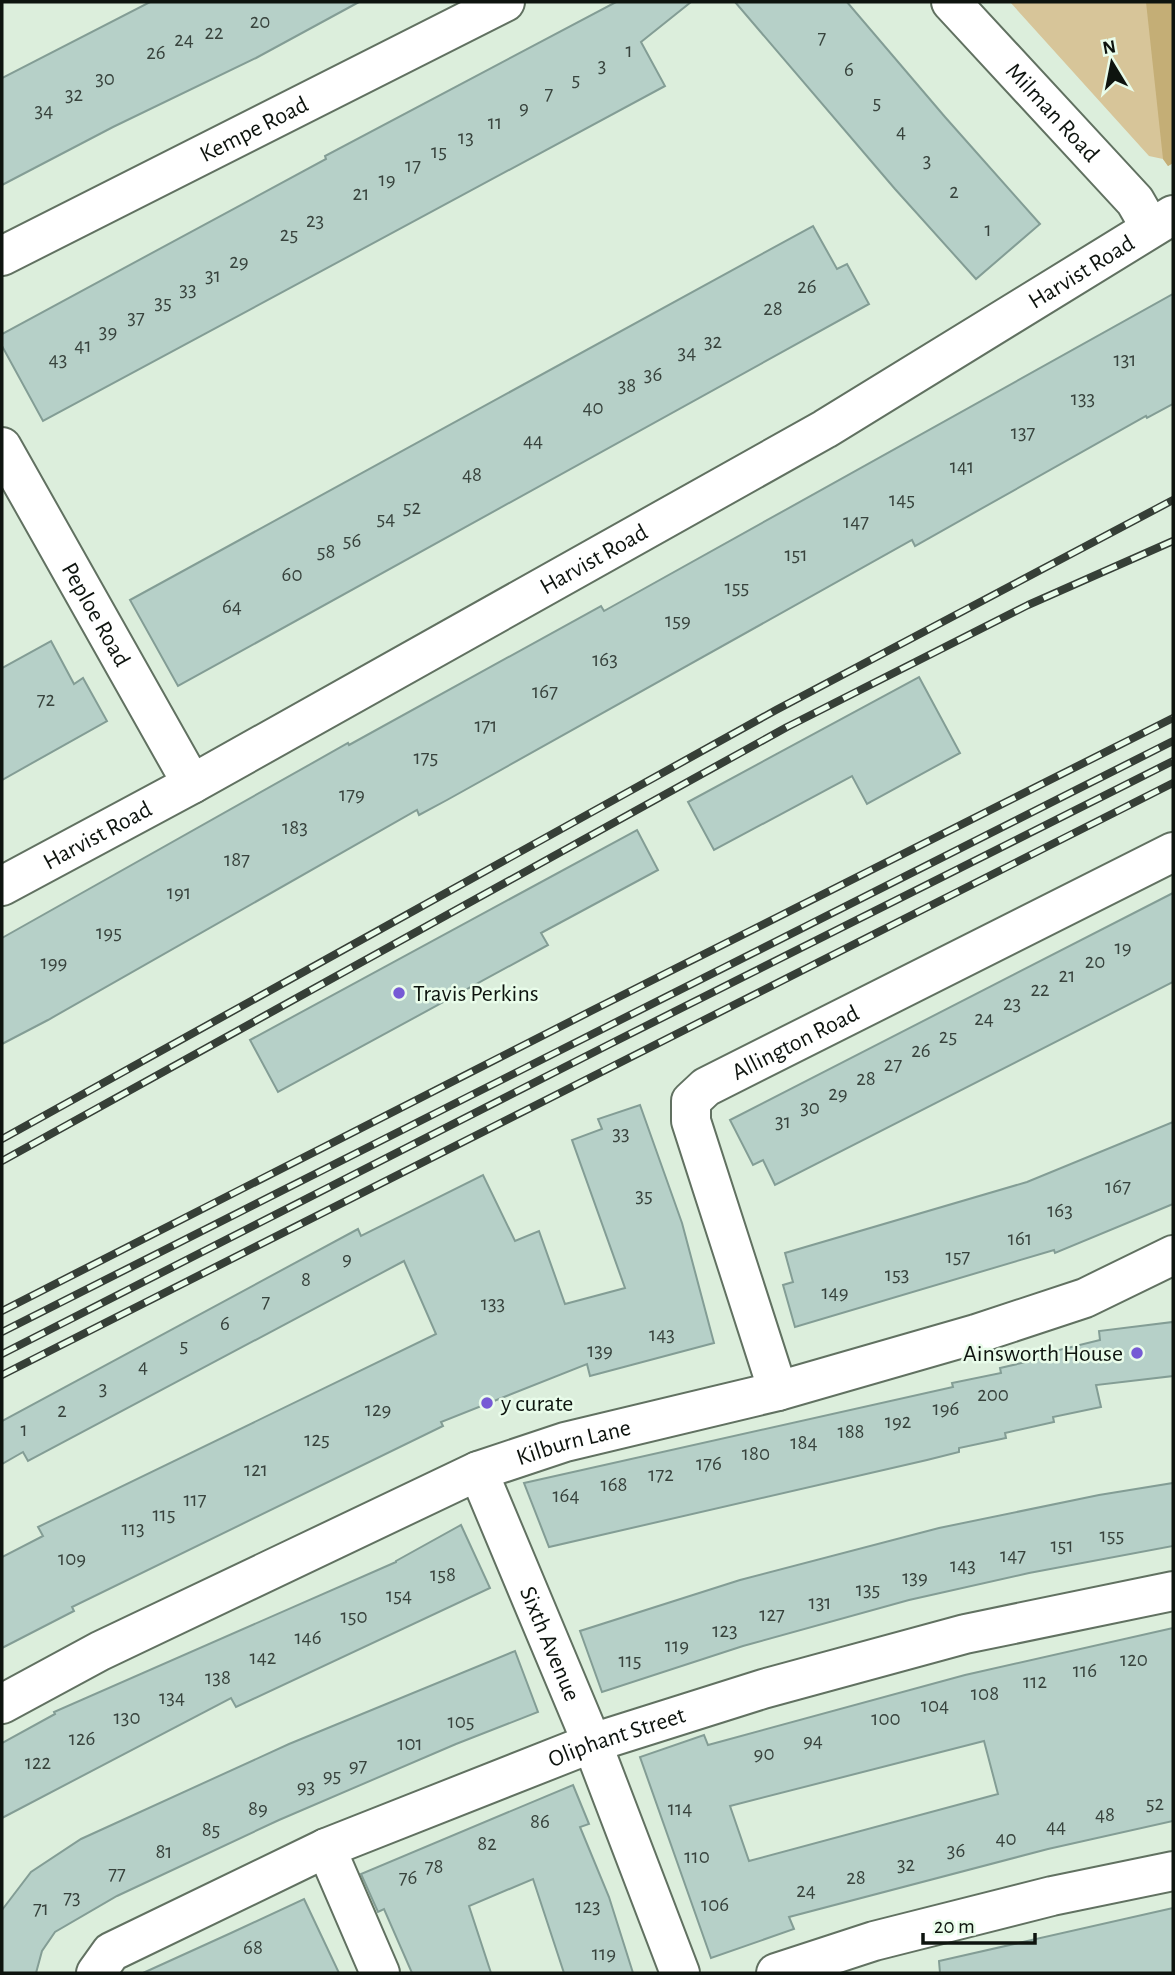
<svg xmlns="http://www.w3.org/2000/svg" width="1175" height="1975" font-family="'Alegreya Sans',sans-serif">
  <rect width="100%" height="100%" fill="#dceedc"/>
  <!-- green -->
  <path fill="#d7c599" d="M1010,2H1173V163L1168,166L1163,159L1149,156Z"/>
  <!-- forest -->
  <path fill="#c4ae76" d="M1146,2H1173V163L1168,166L1163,159Z"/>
  <!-- building -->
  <g fill="#b6d0c8" stroke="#839d95" stroke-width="2" fill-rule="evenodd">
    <path d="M150,2H359L256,58L113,127L2,185V78Z"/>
    <path d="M616,2H691L641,42L665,86L43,421L2,346V334L326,159L325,156Z"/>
    <path d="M735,2H847L945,117L1040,224L976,279L895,189Z"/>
    <path d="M813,226L837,269L847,264L869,304L178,686L130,600Z"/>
    <path d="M1173,294V404L1147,418L1146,416L915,546L912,540L447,800L419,815L417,810L48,1020L2,1044V938L348,743L349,745L601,606L604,611Z"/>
    <path d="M51,641L74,684L83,678L107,721L2,780V668Z"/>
    <path d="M919,677L960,753L867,804L852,776L714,850L688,802Z"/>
    <path d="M637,830L658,870L541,933L548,945L278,1092L250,1040Z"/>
    <path d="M1173,893V982L775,1185L763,1160L753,1165L730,1120Z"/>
    <path d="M640,1105L682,1223L714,1343L590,1376L587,1364L441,1422L443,1426L72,1607L74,1611L2,1648V1557L43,1536L38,1527L436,1334L404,1261L28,1461L23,1452L2,1464V1421L358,1229L361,1236L483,1175L515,1241L539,1231L565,1304L625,1288L572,1140L602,1129L598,1119Z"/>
    <path d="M1173,1122V1204L1055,1253L1054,1250L795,1327L783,1285L793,1282L785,1253L1027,1182Z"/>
    <path d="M1173,1322V1376L1096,1385L1101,1407L1053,1417L1054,1422L1005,1433L1006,1438L959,1448V1452L927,1460L549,1547L524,1483L953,1387L952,1383L1001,1373L1000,1368L1048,1357L1047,1353L1100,1340L1099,1331Z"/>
    <path d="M1173,1483V1546L1029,1573L909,1600L743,1646L602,1692L580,1631L740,1580L939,1528L1099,1495Z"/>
    <path d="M461,1525L490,1588L236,1707L231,1698L2,1818V1743L55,1714L54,1712L396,1562V1561Z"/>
    <path d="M1173,1628V1821L1048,1849L789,1917L794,1929L711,1958L640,1757L704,1735L708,1745L965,1675ZM984,1741L998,1794L749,1861L730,1806Z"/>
    <path d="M515,1651L538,1712L456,1744L279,1820L117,1896L55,1932L42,1951L36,1973H2V1910L31,1872L81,1839L289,1744Z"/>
    <path d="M573,1785L589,1824L580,1827L609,1897L633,1973H564L533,1879L469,1906L491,1973H412L384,1909L378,1912L361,1874Z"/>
    <path d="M304,1899L339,1973H143L231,1933Z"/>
    <path d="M1173,1908V1973H940L939,1961Z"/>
  </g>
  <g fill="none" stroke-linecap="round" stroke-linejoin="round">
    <defs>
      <g id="minor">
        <path id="s1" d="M951,2L1135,201L1150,227"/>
        <path id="s2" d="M2,256L505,2"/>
        <path id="s3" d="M2,447L192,784"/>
        <path id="s4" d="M778,1391L691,1121V1101L706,1087L1173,852"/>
        <path id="s5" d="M478,1471L592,1743L680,1973"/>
        <path d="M326,1848L380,1973"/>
        <path id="s6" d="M96,1973L111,1952L326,1848L592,1743L763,1689L965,1634L1173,1591"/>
        <path d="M776,1973L874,1941L1052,1896L1173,1871"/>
      </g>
      <g id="secondary">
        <path id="s7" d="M2,886L192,784L825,429L1173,215"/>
        <path id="s8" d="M2,1704L100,1651L478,1471L565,1442L778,1391L976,1334L1085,1298L1173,1255"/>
      </g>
    </defs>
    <!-- minor casing -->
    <use href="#minor" stroke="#617161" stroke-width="42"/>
    <!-- secondary casing -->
    <use href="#secondary" stroke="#617161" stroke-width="42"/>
    <!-- minor -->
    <use href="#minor" stroke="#fff" stroke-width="38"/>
    <!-- secondary -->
    <use href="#secondary" stroke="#fff" stroke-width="38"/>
    <defs>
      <g id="rail">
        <path d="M2,1139L776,710L1173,500"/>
        <path d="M2,1161L787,727L1028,605L1173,541"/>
        <path d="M2,1311L591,1011L1173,718"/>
        <path d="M2,1332L1173,741"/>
        <path d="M2,1354L608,1045L1173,761"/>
        <path d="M2,1375L1173,783"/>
      </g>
    </defs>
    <!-- rail casing -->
    <use href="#rail" stroke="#363f37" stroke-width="8"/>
    <!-- rail -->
    <use href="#rail" stroke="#e9fcea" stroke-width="5" stroke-dasharray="16" stroke-linecap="butt"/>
  </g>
  <!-- markers -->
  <g fill="#765ad5" stroke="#e9fcea" stroke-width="2.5">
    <circle cx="399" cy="993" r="7"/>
    <circle cx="1137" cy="1353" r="7"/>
    <circle cx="487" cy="1403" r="7"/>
  </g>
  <g text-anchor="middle" stroke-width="5" stroke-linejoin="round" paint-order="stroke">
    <!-- number labels -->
    <g font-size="21" fill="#38433d">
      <text x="260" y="28">20</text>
      <text x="214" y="39">22</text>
      <text x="822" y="44">7</text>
      <text x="184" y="46">24</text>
      <text x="629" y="57">1</text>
      <text x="156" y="59">26</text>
      <text x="602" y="72">3</text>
      <text x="849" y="76">6</text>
      <text x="105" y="85">30</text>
      <text x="576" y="86">5</text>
      <text x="549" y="100">7</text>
      <text x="74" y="101">32</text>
      <text x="877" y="109">5</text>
      <text x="524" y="114">9</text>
      <text x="44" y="117">34</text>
      <text x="495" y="129">11</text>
      <text x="901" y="138">4</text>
      <text x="466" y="144">13</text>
      <text x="439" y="158">15</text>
      <text x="927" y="167">3</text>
      <text x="413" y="172">17</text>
      <text x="387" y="186">19</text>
      <text x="954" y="198">2</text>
      <text x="361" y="200">21</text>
      <text x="315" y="227">23</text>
      <text x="988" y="236">1</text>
      <text x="289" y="241">25</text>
      <text x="239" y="268">29</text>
      <text x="213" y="282">31</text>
      <text x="807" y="293">26</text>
      <text x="188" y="296">33</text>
      <text x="163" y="309">35</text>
      <text x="773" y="315">28</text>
      <text x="136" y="324">37</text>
      <text x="108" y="338">39</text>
      <text x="713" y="348">32</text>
      <text x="83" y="352">41</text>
      <text x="687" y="359">34</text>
      <text x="58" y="366">43</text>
      <text x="1125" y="366">131</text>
      <text x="653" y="381">36</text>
      <text x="627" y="392">38</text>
      <text x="1083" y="405">133</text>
      <text x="593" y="414">40</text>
      <text x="1023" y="439">137</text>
      <text x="533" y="447">44</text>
      <text x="962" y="473">141</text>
      <text x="472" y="481">48</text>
      <text x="902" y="506">145</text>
      <text x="412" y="514">52</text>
      <text x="386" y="525">54</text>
      <text x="856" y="528">147</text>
      <text x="352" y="547">56</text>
      <text x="326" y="558">58</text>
      <text x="796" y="561">151</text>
      <text x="292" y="581">60</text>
      <text x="737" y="594">155</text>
      <text x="232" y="613">64</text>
      <text x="678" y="627">159</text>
      <text x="605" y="666">163</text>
      <text x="545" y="698">167</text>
      <text x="46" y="706">72</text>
      <text x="486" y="732">171</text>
      <text x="426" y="764">175</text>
      <text x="352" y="801">179</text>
      <text x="295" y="834">183</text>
      <text x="237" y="866">187</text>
      <text x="179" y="899">191</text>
      <text x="109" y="939">195</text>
      <text x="1123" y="954">19</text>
      <text x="1095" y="968">20</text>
      <text x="54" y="969">199</text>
      <text x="1067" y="982">21</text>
      <text x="1040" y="996">22</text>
      <text x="1012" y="1010">23</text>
      <text x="984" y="1025">24</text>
      <text x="948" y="1043">25</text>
      <text x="921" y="1057">26</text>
      <text x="893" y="1071">27</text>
      <text x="866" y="1085">28</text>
      <text x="838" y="1100">29</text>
      <text x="810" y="1114">30</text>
      <text x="783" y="1128">31</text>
      <text x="621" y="1140">33</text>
      <text x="1118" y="1193">167</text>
      <text x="644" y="1202">35</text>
      <text x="1060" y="1217">163</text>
      <text x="1020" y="1245">161</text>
      <text x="958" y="1263">157</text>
      <text x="347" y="1265">9</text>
      <text x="897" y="1281">153</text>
      <text x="306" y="1286">8</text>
      <text x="835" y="1299">149</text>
      <text x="266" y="1308">7</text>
      <text x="493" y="1310">133</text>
      <text x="225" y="1330">6</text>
      <text x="662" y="1341">143</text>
      <text x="184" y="1352">5</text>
      <text x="600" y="1357">139</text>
      <text x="143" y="1373">4</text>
      <text x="103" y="1395">3</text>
      <text x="993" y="1401">200</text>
      <text x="946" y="1415">196</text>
      <text x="378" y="1416">129</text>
      <text x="62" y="1417">2</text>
      <text x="898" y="1428">192</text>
      <text x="24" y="1436">1</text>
      <text x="851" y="1438">188</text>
      <text x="317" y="1446">125</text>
      <text x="804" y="1449">184</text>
      <text x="756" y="1460">180</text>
      <text x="709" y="1470">176</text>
      <text x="256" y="1476">121</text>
      <text x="661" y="1481">172</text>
      <text x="614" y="1491">168</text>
      <text x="566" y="1502">164</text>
      <text x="195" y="1506">117</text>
      <text x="164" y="1521">115</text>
      <text x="133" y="1535">113</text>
      <text x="1112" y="1542">155</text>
      <text x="1062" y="1552">151</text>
      <text x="1013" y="1562">147</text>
      <text x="72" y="1565">109</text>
      <text x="963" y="1572">143</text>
      <text x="443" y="1581">158</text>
      <text x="915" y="1584">139</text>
      <text x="868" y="1596">135</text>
      <text x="399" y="1602">154</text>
      <text x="820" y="1609">131</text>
      <text x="772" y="1621">127</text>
      <text x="354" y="1623">150</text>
      <text x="725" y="1637">123</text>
      <text x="308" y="1644">146</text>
      <text x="677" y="1652">119</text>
      <text x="263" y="1664">142</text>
      <text x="1134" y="1666">120</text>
      <text x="630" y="1667">115</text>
      <text x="1085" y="1677">116</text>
      <text x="218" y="1684">138</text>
      <text x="1035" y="1688">112</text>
      <text x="985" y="1700">108</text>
      <text x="172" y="1704">134</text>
      <text x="935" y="1712">104</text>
      <text x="127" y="1724">130</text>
      <text x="886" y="1725">100</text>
      <text x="461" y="1728">105</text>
      <text x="82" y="1745">126</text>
      <text x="813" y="1747">94</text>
      <text x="410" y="1750">101</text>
      <text x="764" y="1760">90</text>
      <text x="38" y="1769">122</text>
      <text x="358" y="1772">97</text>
      <text x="332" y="1782">95</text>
      <text x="306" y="1793">93</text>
      <text x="1155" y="1810">52</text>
      <text x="258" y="1815">89</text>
      <text x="680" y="1815">114</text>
      <text x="1105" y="1821">48</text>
      <text x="540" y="1828">86</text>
      <text x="1056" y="1833">44</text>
      <text x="211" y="1836">85</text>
      <text x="1006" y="1845">40</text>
      <text x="487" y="1850">82</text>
      <text x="956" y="1857">36</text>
      <text x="164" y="1858">81</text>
      <text x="697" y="1863">110</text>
      <text x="906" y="1871">32</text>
      <text x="434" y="1873">78</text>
      <text x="117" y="1880">77</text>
      <text x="408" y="1884">76</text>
      <text x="856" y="1884">28</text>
      <text x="806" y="1897">24</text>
      <text x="72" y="1904">73</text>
      <text x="715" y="1911">106</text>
      <text x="588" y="1913">123</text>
      <text x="41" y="1915">71</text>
      <text x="253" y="1954">68</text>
      <text x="604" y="1960">119</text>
    </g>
    <!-- street labels -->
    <g font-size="24" fill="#0e140f" stroke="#e9fcea">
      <text dy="8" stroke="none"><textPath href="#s1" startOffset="150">Milman Road</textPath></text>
      <text dy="8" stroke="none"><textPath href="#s2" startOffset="282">Kempe Road</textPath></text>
      <text dy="8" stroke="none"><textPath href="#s7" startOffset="1242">Harvist Road</textPath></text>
      <text dy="8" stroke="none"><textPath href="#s7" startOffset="676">Harvist Road</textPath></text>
      <text dy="8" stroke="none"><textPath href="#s3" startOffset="192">Peploe Road</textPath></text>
      <text dy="8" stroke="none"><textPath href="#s7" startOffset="108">Harvist Road</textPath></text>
      <text dy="8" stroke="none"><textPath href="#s4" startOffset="424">Allington Road</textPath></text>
      <text dy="8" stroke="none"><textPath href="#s8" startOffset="630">Kilburn Lane</textPath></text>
      <text dy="8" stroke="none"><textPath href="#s5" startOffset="187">Sixth Avenue</textPath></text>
      <text dy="8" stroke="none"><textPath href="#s6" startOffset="576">Oliphant Street</textPath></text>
    </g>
    <!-- poi labels -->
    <g font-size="24" fill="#0e140f" stroke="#e9fcea" text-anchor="start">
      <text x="413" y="1001">Travis Perkins</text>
      <text x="1123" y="1361" text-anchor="end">Ainsworth House</text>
      <text x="501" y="1411">y curate</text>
    </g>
  </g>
  <!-- border -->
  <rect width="1175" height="1975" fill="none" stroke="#0e140f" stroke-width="7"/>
  <!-- north arrow -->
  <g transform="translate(1112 63) rotate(350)" stroke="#e9fcea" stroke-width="5" paint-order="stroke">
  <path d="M0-5L12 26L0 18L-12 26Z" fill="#0e140f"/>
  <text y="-10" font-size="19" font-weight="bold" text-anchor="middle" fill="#0e140f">N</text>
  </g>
  <!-- scale -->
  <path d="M923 1933v10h112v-10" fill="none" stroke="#0e140f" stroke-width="3.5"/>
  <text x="934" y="1933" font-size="21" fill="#0e140f" stroke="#e9fcea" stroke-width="5" paint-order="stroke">20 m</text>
</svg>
